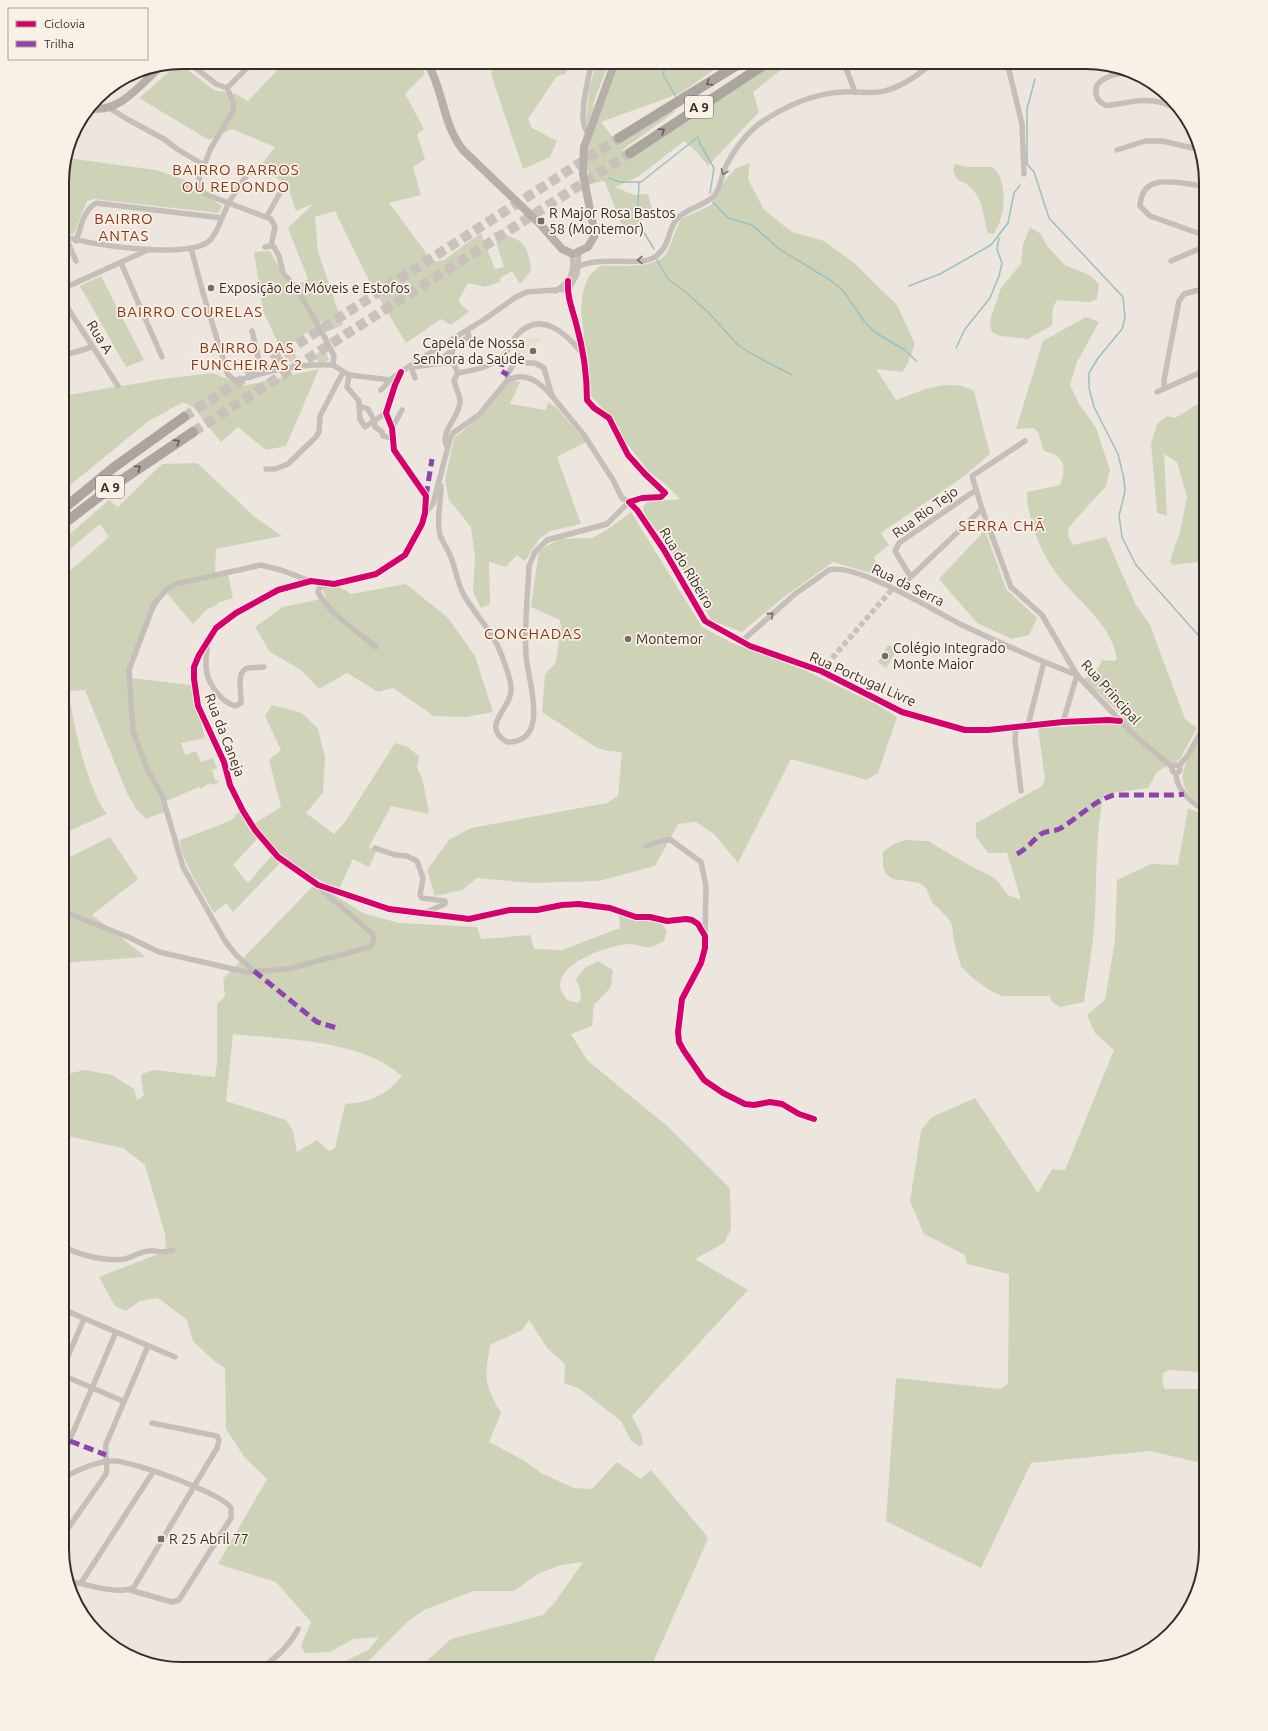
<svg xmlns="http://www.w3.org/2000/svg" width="1268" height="1731" font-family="Ubuntu,sans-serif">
  <rect width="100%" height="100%" fill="#ede6df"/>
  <!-- green -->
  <g fill="#ced3b8" fill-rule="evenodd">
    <path d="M285,62H419L425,74L405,94L424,129L417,134L425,159L413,167L421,195L389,203L433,262L444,260L481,233L495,269L504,267L493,232C521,239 528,240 531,271L520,284L512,271L500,278V282L485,287L468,283L458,301L469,312L451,325L441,319L406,343L370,283L335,211L315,217L318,252L343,325L329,331L322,321L290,345L298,360L287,362L263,311L254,252L270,251L291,289L308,279L288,228L313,204L296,211L287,185L260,167L275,147L232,129L209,140L139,98L179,63L214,90L236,94L248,101Z"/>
    <path d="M494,62H573L565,74L557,76L528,119L532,128L557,141L550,157L523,169L491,74Z"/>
    <path d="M597,62H609L593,104L594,107L588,124L586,123L589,88Z"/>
    <path d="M619,62H725L681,93L601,122L617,143L672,111H676L622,150L627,158L774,62H791L753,92L759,112L708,166L698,153L684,141L638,177L615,187L634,195L648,194L652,210L637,224L623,228L605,182L603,181L592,184C590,179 588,172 587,166C586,133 607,92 619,62Z"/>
    <path d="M67,158L156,170L188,181L196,189L222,206L218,213L94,199L87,201L73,235L62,231V174Z"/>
    <path d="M750,163L748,179L764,210L792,232L824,241L854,263L897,305L915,344L907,365L902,372L876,369L896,400C922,391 947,377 974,391L990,454L963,477L881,533L889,545L874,557L878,567L874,574L833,562L784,597L742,632L712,621L672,552L644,513L643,507L647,502L680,499L665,484L649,472L625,441L614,421L590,395L581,310L583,291L589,276L600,266C617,265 655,270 666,254C672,243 675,230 681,219L711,205L726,179L736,168Z"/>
    <path d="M955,164L966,167H992C1009,179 1006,220 993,234L988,233C982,215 985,201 969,186C965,182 960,182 956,178L953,170Z"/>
    <path d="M1030,227L1041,234L1047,246L1065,265L1091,276L1099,284L1097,299L1089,302L1057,300L1053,307L1052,325L1028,339L1000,336L992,332L990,328L991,317L1001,288L1021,264L1023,245Z"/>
    <path d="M101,276L144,360L126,367L80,286Z"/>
    <path d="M1086,317L1099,322L1077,362L1070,385L1079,404L1096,428L1110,470L1106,486L1069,527L1068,536L1073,545L1106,537L1135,603L1150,625L1185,719L1197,728L1180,759L1157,772L1148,788L1104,794C1095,833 1097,876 1095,917C1093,945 1088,974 1084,1002L1060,1007L1052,1002L1050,996H1003L992,992L969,975L961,966L954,942L952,925L948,918L932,902L926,888L920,883L893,879L887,875L883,868V852L892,845L905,840L928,841L967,864L995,878L1008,895L1021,900L1007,853H988L976,837V823L1042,786L1045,779L1038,728L1112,724L1123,716L1084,679L1098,668L1102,660L1114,661L1117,659C1111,624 1081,604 1060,578C1042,556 1027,520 1027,492L1060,485C1067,467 1065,456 1044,451L1038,432L1033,428L1016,429L1043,341Z"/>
    <path d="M325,349L329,360L324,362H318L315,355Z"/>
    <path d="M319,369L286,446L266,450L238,427L221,442L193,407L183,402L147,422L62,492V396L169,378L213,373L243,386Z"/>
    <path d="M513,380L520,382L510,404L546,410L548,402L557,408L586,442L557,457L581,524L550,531L539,539L525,561L517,555L506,567L489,562L490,604L481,608L473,592L475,558L471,527L449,500L445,480L454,438L480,417L508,384Z"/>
    <path d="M1206,399V561L1173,565L1170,561L1180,532L1187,497L1177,462L1164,454L1167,516L1157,513L1151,444L1157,424L1167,416L1175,418Z"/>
    <path d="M197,463L256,518L282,536L216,549L215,577L228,574L233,598L217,603V605L206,610L193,624L166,592C149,615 134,650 130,678L192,685L205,738L181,743L185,755L196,751L201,762L213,758L217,768L212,770L215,779L219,782L212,785L210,783L200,789L199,787L164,802L167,811L146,819L136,809L127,793L85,690L69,691C72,721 88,791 107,814L62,834V578L109,537L100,524L62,556V541L109,500L118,507L162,464Z"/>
    <path d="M631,512L702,627L732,643L804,670L876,704L897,717L878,773L867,780L791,759L738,863L714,834L696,822L678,824L655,866L599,881L531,883L477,878L462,890L435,896L427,870L449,840L471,828L607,803L618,796L622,752L608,751L597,748L542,712L545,675L556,662L561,628L560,620L531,607L539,550L560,539L592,538L607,530Z"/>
    <path d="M985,530L1006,589L1037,618L1029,635L1012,639L977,623L939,579Z"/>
    <path d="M406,584L448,618L475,656L493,712L466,717L434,716L393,688L378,692L347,673L319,689L301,670L270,652L255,627L283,607L326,598L322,588L338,586L351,594Z"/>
    <path d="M888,645L897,650L886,668L878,662Z"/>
    <path d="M272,705L302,713L318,729L325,757L323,793L306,813L334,834L345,822L395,743L406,746L419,756L417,767L423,781L429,814L391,806L369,847L377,850L369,867L353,859L339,889C304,875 275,854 254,824L281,807L269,760L281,750L265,716Z"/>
    <path d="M1206,729V807C1164,784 1188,759 1206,729Z"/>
    <path d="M1188,808L1206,816V1381L1202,1380L1197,1372L1171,1370L1164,1372L1162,1379L1164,1388L1166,1389H1200L1206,1386V1464L1150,1451L1031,1463L981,1568L886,1521L896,1378L1001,1389L1008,1383L1009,1274L967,1264L965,1255L924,1234L910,1201L921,1131L932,1117L975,1098L1038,1193L1052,1169L1065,1170L1114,1050L1095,1033L1087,1015L1105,1000L1115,940L1117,880L1151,864L1178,865Z"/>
    <path d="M240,810L258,838L233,865L248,883L273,854L282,861L233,912L226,903L214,913C204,894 181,862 180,840L232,820Z"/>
    <path d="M110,837L138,879L92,915L146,957L62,963V861Z"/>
    <path d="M313,886L333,894L363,913L399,923L477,927L481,939L530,935L534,949L562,950L620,928L619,915L662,924L667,931L664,941C660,943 654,947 650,947C643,948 636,944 629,944C608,946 560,961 560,986C560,991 565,996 567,1000L578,1003L581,999L580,989L576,979L585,968L598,961L613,970L611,987L594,1005L592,1026L571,1034L587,1060L667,1126L730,1188L731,1229L724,1243L695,1259L748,1290L632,1416L642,1436L643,1445L639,1446L631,1441L621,1421L580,1389L564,1383L565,1364L547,1348L529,1320L522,1330L490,1345C485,1379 483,1382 501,1413L489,1442L525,1461L541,1473L574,1488L592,1489L617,1462L641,1479L651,1470L706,1535L708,1539L650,1669H418L451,1639L543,1615L555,1602L583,1562L561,1565L538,1574L514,1591H474L424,1610L406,1623L361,1669H348L343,1662L368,1650L379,1637L353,1639L330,1652L305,1653L301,1646L311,1622L276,1582L218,1564L267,1479L245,1458L226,1429L225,1368L213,1360L193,1341L187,1320L158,1298L140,1301L126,1311L115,1306L99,1277L166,1251L165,1234L145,1165L123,1148L62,1135V1075L85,1070L112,1075L134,1089L137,1100L144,1095L141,1080L142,1074L153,1070L215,1077L217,1063V1004L225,996L223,979ZM233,1034C287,1040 360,1039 402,1076C385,1096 371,1102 345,1104L335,1148L329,1151L317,1140L297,1152L293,1131L286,1120L226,1101Z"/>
  </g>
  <!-- plaza -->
  <path fill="#ecdecd" d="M529,338H541V342H537L536,346L530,344L529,354L519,353L517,351L525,340Z"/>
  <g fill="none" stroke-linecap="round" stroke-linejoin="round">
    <!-- stream -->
    <g stroke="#9ac0c0" stroke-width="1.5">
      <path d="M667,62L663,74L676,97"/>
      <path d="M1027,164L1034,172L1049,218L1123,297L1125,318L1122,329L1098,358L1089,373V388L1094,407L1118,454L1124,479L1125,491L1119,516L1122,537L1136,565L1206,644"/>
      <path d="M1027,165V109L1035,79"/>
      <path d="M609,178L620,182H641L698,137L700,144L714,168L710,193"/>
      <path d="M639,182L638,204L642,229L654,249"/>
      <path d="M713,202L728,218L752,225L778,248L833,282L844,292L864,321L876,333L905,350L916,361"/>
      <path d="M657,260L668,279L682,289L709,313L737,344L750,353L792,375"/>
      <path d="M909,286L940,274L991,245L1008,223L1014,193L1020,185"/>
      <path d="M956,348L965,329L990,298L999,276L1002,263L997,249L999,238"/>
    </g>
    <!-- minor-tunnel -->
    <path stroke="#c9c1ba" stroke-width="5.5" stroke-dasharray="5.5 3" stroke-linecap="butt" d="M821,671L893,588"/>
    <!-- motorway-tunnel -->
    <g stroke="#c9c1ba" stroke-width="10" stroke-dasharray="10 5" stroke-linecap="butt">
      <path d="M184,417L619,138"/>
      <path d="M193,432L630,153"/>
    </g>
    <!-- minor -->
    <g stroke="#c6bfb9" stroke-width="5.5">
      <path d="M188,62L216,84L227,88"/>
      <path d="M253,62L227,88L234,104L233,111L211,148L199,178L201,187L205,194L271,219L275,227L271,246"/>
      <path d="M841,62L847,71L855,92"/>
      <path d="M1007,62L1022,124L1024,174"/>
      <path d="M1125,72C1113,75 1090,79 1097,97C1098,101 1101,103 1105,105C1111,106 1118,104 1124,103C1142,99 1162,99 1178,110"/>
      <path d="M109,108L127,119L164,139L177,149L204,165"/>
      <path d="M588,132C576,123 589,75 592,62"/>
      <path d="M1117,150L1145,141H1162L1197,149"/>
      <path d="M267,216L280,193"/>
      <path d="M62,236C90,245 184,259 208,242C215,237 219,226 222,218"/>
      <path d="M1206,236L1150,216L1140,206C1142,169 1182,185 1206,186"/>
      <path d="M66,238L76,261"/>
      <path d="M76,241C81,227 83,211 96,203L222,218L229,202L252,167"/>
      <path d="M265,247L271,246L274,247L279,256L283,273L292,283L306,304L324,336L334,356L333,365"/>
      <path d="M191,248L203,293L228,375L236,381C268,371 300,363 333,365"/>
      <path d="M1171,261L1201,248L1206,243"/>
      <path d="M121,263L162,357"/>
      <path d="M573,270C594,253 637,268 655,257C671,246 667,230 677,219C687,207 706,206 715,195C721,187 721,175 726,166C733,151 746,134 759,124C783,107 814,93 843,92C858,91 874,95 888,90C905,85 920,73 934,62"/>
      <path d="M568,281C567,297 572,308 576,323C583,348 587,374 587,400L594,408L609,418L628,455L645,474L665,493L661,497L642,498L629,502L637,510L664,550L705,621L750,646L821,671L902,712L965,730H988L1063,722L1108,720L1120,721"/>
      <path d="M62,289L150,249"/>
      <path d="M555,291C571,282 575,271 572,254"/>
      <path d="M62,299L118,386"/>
      <path d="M252,331L262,373"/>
      <path d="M452,350L453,362L458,373C470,371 492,366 501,358C509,352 511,342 517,335C540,310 565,332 582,353"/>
      <path d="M62,356L92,347"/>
      <path d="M441,363L440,360L469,336L467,330"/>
      <path d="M333,365L349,375L391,380"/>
      <path d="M411,367L453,362"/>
      <path d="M411,367L415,378"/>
      <path d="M401,372L395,385L386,413L392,428L394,450L426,496L425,513L422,524L405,555L376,574L334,584L311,581L278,590L236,613L216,628L199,655L194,667V679L198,706L224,762L230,785L243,811L255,830L278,857L318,885L389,909L469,919L510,910H537L562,905L579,904L610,908L636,917H650L667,921L686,919L692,920L698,924L705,936V948L701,963L682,999L678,1032L679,1042L684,1051L704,1080L723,1093L745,1104L754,1105L770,1102L782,1104L799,1114L814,1119"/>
      <path d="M1200,373L1206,337"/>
      <path d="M349,375L347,387L359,401V406L368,409L374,420L375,427L382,432L383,436L393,438"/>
      <path d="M1164,388V380L1179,301L1184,294L1206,288"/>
      <path d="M381,390L391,379L417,361L485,319L516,297L527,292L569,289L577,274L579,252"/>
      <path d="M1157,392L1206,370"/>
      <path d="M359,406L360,419L365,427L386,413"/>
      <path d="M392,428L402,410"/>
      <path d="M1025,441L972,476L982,509L1011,587L1042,615L1077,675L1132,733L1172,767"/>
      <path d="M446,445C441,429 460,417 460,401C460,395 455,387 454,380L458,373"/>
      <path d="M266,469H275L288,464L316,437L319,432L320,416L343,372"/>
      <path d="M438,484L441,486C441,502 436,520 440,535C443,543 449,551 452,560C456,571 458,586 465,597C477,617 494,633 502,656C505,666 512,679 511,691C510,710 480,726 507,742C552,743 527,678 526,655C524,625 528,595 529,566L535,552L547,540L607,524L629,502L622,498L613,480L584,435L552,396"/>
      <path d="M425,513L433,504L450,439L453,433L480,414L487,405L507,381L508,373L519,356L526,363H535L544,368L552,396C540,382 524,370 507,381"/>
      <path d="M910,576L895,551L899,543L976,490"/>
      <path d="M330,584L319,588L318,592C328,613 358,632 376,647"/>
      <path d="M897,590L982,509"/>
      <path d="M208,641C207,648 206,656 206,663C205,680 219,701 235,706L241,703C242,693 235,671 248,668C253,667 259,668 264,667"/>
      <path d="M742,641L795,594L829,570C855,562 936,612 962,625C1000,643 1038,660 1077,675L1063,722"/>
      <path d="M1028,725L1044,662"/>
      <path d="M1016,726L1015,740L1021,791"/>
      <circle cx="1176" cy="769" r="4"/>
      <path d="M1179,766L1188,755L1206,723"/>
      <path d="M1176,773C1176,791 1192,803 1206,811"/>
      <path d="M646,846L665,840H671L701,862L706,886L705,936"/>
      <path d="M375,848L395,855L407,856L417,861L423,878L420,895L422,898L445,901V904L424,913"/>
      <path d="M62,911L128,937L159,952L246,972L288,969L370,947C374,942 375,939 372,933L325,893L319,885"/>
      <path d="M254,971L236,955L225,941L183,867L162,795L147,769L133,731L129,670L154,604L167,589L176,584L261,565L281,570L310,581"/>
      <path d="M62,1246C79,1255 106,1262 125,1259C133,1257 141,1251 149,1251C159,1250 161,1254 173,1250"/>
      <path d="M62,1309L175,1357"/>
      <path d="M62,1370L84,1319"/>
      <path d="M62,1375L123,1401"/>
      <path d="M62,1441L68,1444"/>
      <path d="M68,1475L65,1454L68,1444L116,1332"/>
      <path d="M62,1478C77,1471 97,1460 115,1461C135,1462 221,1493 231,1508V1518L179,1600L172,1602L130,1590"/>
      <path d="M62,1537L106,1474C109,1464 104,1455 106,1444L148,1346"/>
      <path d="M70,1581C85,1584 122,1596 134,1587L217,1448L219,1440L217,1436L152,1423"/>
      <path d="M81,1583L153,1472"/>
      <path d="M998,1668L999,1669"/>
      <path d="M260,1669C274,1660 291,1644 298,1629"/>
    </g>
    <!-- secondary -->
    <g stroke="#b7afa9" stroke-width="8">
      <path d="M427,62C444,91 442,123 463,150L539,223L562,249L573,254L588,247L595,235L583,174L584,147L615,62"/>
      <path d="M91,108C119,114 142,83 161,66"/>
    </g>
    <!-- motorway -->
    <g stroke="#aca59e" stroke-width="10">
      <path d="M619,138L742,62"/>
      <path d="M630,153L768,62"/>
      <path d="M62,510L113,468L184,417"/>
      <path d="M62,525L113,486L193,432"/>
    </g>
    <!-- quiet -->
    <g stroke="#8e44ad" stroke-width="5" stroke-dasharray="10 5" stroke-linecap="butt">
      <path d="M503,357L501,371L508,375"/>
      <path d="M426,496L432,459"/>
      <path d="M1017,854C1027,849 1032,841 1041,834C1047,830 1055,832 1061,828C1079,817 1095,800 1114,795H1178L1184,794"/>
      <path d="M254,971L317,1022L340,1029"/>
      <path d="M70,1441L106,1455"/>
    </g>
    <defs>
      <g id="cycleway">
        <path d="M568,281C567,297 572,308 576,323C583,348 587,374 587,400L594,408L609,418L628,455L645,474L665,493L661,497L642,498L629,502L637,510L664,550L705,621L750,646L821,671L902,712L965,730H988L1063,722L1108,720L1120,721"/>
        <path d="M401,372L395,385L386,413L392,428L394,450L426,496L425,513L422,524L405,555L376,574L334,584L311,581L278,590L236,613L216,628L199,655L194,667V679L198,706L224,762L230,785L243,811L255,830L278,857L318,885L389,909L469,919L510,910H537L562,905L579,904L610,908L636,917H650L667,921L686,919L692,920L698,924L705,936V948L701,963L682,999L678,1032L679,1042L684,1051L704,1080L723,1093L745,1104L754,1105L770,1102L782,1104L799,1114L814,1119"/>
      </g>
    </defs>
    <!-- cycleway casing -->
    <use href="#cycleway" stroke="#faf1e6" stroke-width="8"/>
    <!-- cycleway -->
    <use href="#cycleway" stroke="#d6006c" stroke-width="6"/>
  </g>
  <!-- one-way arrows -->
  <defs><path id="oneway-chevron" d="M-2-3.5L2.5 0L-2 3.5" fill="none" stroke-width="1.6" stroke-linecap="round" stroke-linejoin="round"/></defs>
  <g stroke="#665c57">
    <use href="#oneway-chevron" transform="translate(709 83) rotate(148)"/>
    <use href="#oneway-chevron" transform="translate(662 131) rotate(-33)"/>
    <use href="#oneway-chevron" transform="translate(177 442) rotate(-33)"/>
    <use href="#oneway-chevron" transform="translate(138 468) rotate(-34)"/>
  </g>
  <g stroke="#776e69">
    <use href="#oneway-chevron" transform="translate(724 172) rotate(111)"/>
    <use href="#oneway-chevron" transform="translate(640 260) rotate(179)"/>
    <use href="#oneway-chevron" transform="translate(771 615) rotate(-41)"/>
  </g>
  <!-- markers -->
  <g fill="#776d67" stroke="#faf1e6" stroke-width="1.5">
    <rect x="537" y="217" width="8" height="8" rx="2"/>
    <circle cx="211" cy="288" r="4"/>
    <circle cx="533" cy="351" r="4"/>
    <circle cx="628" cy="639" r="4"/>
    <circle cx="885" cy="656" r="4"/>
    <rect x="157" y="1535" width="8" height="8" rx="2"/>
  </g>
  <g text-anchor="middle" stroke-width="3.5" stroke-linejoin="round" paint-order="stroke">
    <!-- shield labels -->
    <g fill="#faf1e6" stroke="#726760" stroke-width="1">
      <rect x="685" y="96" width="28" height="22" rx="3"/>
      <rect x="96" y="476" width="28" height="22" rx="3"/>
    </g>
    <g font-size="13" font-weight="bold" fill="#372c27">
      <text x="699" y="112">A 9</text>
      <text x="110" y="492">A 9</text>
    </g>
    <!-- poi labels -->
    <g font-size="14" fill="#372c27" stroke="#faf1e6" text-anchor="start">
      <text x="549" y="218">R Major Rosa Bastos<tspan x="549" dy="16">58 (Montemor)</tspan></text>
      <text x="219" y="293">Exposição de Móveis e Estofos</text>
      <text x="525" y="348" text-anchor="end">Capela de Nossa<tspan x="525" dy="16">Senhora da Saúde</tspan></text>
      <text x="636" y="644">Montemor</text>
      <text x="893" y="653">Colégio Integrado<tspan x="893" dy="16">Monte Maior</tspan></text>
      <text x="169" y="1544">R 25 Abril 77</text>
    </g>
    <!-- street labels -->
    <g font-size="14" fill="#372c27" stroke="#faf1e6">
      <text transform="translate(100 337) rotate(58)" y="5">Rua A</text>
      <text transform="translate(925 512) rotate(-36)" y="5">Rua Rio Tejo</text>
      <text transform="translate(687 568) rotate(59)" y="5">Rua do Ribeiro</text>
      <text transform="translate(908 585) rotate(26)" y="5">Rua da Serra</text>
      <text transform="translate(863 679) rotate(24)" y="5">Rua Portugal Livre</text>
      <text transform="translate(1111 692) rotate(48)" y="5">Rua Principal</text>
      <text transform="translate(225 735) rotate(69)" y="5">Rua da Caneja</text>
    </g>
    <!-- neighbourhood labels -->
    <g font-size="15" letter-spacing="1" fill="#8b341b" stroke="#faf1e6">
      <text x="236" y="175">BAIRRO BARROS<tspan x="236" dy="17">OU REDONDO</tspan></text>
      <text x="124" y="224">BAIRRO<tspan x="124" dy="17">ANTAS</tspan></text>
      <text x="190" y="317">BAIRRO COURELAS</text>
      <text x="247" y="353">BAIRRO DAS<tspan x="247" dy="17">FUNCHEIRAS 2</tspan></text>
      <text x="1002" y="531">SERRA CHÃ</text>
      <text x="533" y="639">CONCHADAS</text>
    </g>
  </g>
  <!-- crop -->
  <path d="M0 0H1268V1731H0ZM182 69H1086A113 113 0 0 1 1199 182V1549A113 113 0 0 1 1086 1662H182A113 113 0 0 1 69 1549V182A113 113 0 0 1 182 69Z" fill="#faf1e6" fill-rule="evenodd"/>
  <path fill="none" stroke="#372c27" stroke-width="2" d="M182 69H1086A113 113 0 0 1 1199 182V1549A113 113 0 0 1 1086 1662H182A113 113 0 0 1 69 1549V182A113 113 0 0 1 182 69Z"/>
  <!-- legend -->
  <rect x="8" y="8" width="140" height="52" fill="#faf1e6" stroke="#aca29a"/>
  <rect x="16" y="21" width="20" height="6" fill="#d6006c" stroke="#aca29a"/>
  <text x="44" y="28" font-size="12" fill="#372c27">Ciclovia</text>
  <rect x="16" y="41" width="20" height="6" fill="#8e44ad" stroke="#aca29a"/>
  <text x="44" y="48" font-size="12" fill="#372c27">Trilha</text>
</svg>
